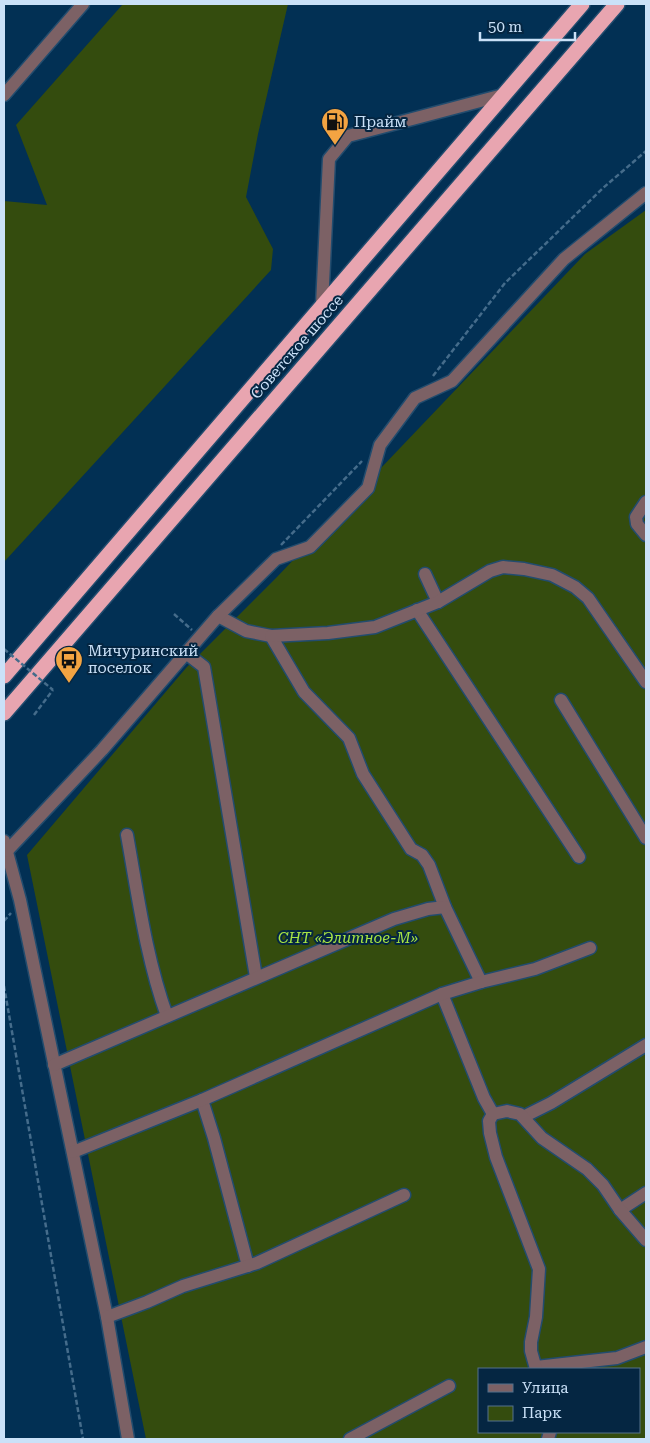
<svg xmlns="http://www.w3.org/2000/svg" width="650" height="1443" font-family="'Roboto Serif',serif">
  <rect width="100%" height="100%" fill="#023054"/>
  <!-- green -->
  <g fill="#344c0e" fill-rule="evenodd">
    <path d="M123,4H288L258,134L246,197L273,249L271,270L4,562V201L47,205L16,125Z"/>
    <path d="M646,210V1439H146L27,855L186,668L277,577L585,254ZM479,1369H639V1432H479Z"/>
  </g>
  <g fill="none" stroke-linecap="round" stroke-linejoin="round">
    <defs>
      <g id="minor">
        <path d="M4,95L83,4"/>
        <path d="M322,305L329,159L348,136L503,95"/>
        <path d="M646,502L636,517L637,524L646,535"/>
        <path d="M425,574L438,602"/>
        <path d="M417,610L579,857"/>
        <path d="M218,616L246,631L271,636L304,692L349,738L363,774L411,849L422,855L429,865L445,907L481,982"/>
        <path d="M271,636L328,633L375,627L438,602L490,571L503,567L524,569L552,575L575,587L588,598L646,682"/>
        <path d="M186,653L204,667L256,977"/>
        <path d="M561,700L646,838"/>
        <path d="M127,835C138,896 146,958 167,1016"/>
        <path d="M4,841L20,900L107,1317L128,1439"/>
        <path d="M7,851L102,750L218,616L276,559L310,547L368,488L380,445L415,398L452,381L564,259L646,193"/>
        <path d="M442,994L484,1098L493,1114"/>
        <path d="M54,1065L394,919L428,909L445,907"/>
        <path d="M202,1100L214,1138L248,1266"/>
        <path d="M523,1117L551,1103L646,1045"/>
        <path d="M73,1152L202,1100L442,994L481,982L535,969L590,948"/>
        <path d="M620,1210L646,1193"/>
        <path d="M107,1317L147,1302L183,1286L257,1263L404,1195"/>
        <path d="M536,1367L617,1358L646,1347"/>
        <path d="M536,1369L531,1351V1342L536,1317L539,1269L496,1157L490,1133L489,1121L493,1114L507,1111L520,1114L542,1138L587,1169L603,1185L620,1210L646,1240"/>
        <path d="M350,1439L449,1386"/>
        <path d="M548,1439L550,1432"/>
      </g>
      <g id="highway">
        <path d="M4,676L582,4"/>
        <path d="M4,713L617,4"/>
      </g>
    </defs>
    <!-- minor casing -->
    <use href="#minor" stroke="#224c6e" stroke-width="15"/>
    <!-- highway casing -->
    <use href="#highway" stroke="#224c6e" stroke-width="18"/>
    <!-- path -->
    <g stroke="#456c8b" stroke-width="2.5" stroke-dasharray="5 2.5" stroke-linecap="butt">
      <path d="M433,376L505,283L603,188L646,151"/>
      <path d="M281,545L362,461"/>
      <path d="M174,614L192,630"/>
      <path d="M34,715L53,690"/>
      <path d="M4,921L11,913"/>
      <path d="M4,986L83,1439"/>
    </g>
    <!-- minor -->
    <use href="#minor" stroke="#7c6165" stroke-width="12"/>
    <!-- highway -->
    <use href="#highway" stroke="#e8a5b0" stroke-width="15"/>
    <!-- path-bridge -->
    <path stroke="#456c8b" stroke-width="2.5" stroke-dasharray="5 2.5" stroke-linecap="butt" d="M4,649L53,690"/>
  </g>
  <!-- icons -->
  <defs>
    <symbol id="fuel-pin" viewBox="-11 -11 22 30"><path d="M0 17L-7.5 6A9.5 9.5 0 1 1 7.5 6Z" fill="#f3a442" stroke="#052642"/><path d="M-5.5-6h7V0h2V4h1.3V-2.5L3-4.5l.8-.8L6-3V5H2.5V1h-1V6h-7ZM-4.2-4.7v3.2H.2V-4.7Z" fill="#111"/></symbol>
    <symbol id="bus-pin" viewBox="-11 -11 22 30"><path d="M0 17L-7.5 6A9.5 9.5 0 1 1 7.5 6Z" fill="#f3a442" stroke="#052642"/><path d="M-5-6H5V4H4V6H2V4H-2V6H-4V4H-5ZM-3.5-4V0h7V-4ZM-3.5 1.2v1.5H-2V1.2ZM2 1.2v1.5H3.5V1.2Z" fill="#111"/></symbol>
  </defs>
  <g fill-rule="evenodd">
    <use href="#fuel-pin" x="319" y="106" width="32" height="43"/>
    <use href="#bus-pin" x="53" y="644" width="32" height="43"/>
  </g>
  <g text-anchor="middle" stroke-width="4" stroke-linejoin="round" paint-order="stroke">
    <!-- poi labels -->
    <g font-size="15" fill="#cae1f8" stroke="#052642" text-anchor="start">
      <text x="354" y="127">Прайм</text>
      <text x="88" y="656">Мичуринский<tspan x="88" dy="17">поселок</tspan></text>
    </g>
    <!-- street labels -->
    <g font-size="15" fill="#cae1f8" stroke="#052642">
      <text transform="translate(297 347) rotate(-49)" y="5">Советское шоссе</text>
    </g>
    <!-- park labels -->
    <g font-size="15" font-style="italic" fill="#a7e444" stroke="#052642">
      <text x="348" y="943">СНТ «Элитное-М»</text>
    </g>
  </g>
  <!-- border -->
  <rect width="650" height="1443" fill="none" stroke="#cae1f8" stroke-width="10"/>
  <!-- legend -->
  <rect x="478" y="1368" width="162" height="65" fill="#052642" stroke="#54718b"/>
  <rect x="488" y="1384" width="25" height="8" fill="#7c6165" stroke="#54718b"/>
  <text x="522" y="1393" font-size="15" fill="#cae1f8">Улица</text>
  <rect x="488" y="1406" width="25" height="15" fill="#344c0e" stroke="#54718b"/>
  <text x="522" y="1418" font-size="15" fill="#cae1f8">Парк</text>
  <!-- scale -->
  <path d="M480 32v8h95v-8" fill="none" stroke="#cae1f8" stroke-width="2.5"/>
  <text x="488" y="32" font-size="15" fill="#cae1f8" stroke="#052642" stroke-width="4" paint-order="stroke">50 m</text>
</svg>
